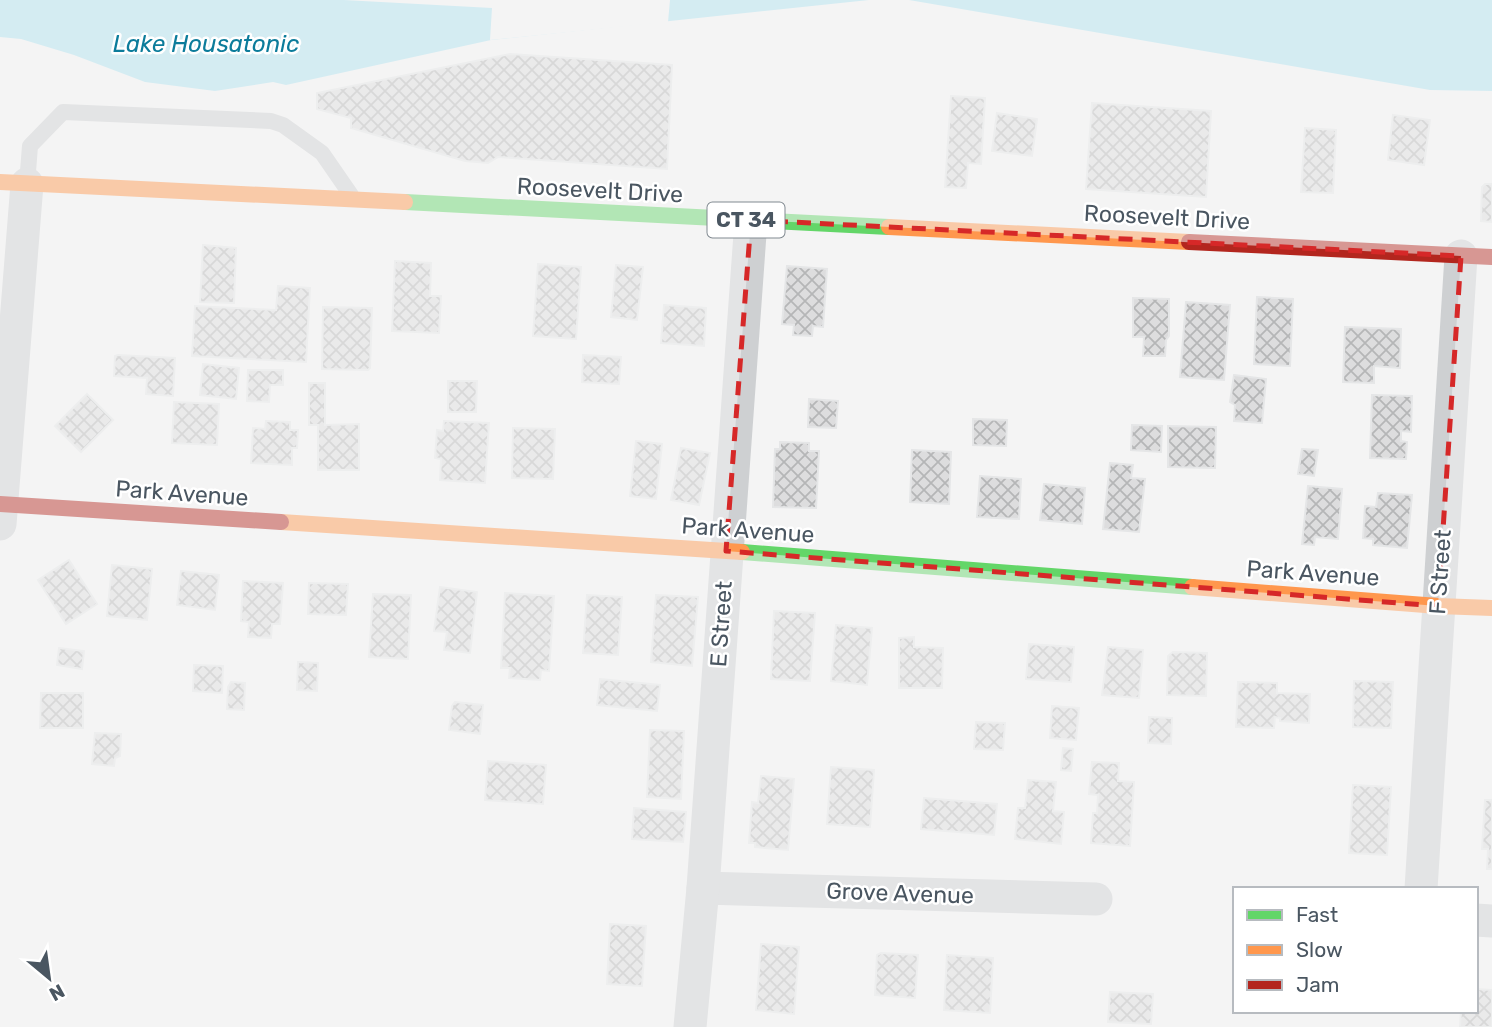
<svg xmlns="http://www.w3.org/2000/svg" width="1492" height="1027" font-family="Rubik,sans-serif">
  <defs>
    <pattern id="building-cross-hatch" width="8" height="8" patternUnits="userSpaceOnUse" patternTransform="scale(1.75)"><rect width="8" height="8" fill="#ddddde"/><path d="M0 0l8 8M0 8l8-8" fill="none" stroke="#b5b6b7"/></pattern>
  </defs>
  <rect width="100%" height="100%" fill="#f4f4f4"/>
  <!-- water -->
  <g fill="#aee2f0">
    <path d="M0,0H869L491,40L286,85L273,82L215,91L145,82L74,55L21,39L0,37Z"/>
    <path d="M909,0H1492V91L1430,90Z"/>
  </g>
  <!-- pier -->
  <path fill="#f4f4f4" d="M670,0L668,22L490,40L492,8L344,0Z"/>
  <!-- building -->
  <g fill="url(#building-cross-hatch)" stroke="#e5e6e7" stroke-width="2">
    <path d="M510,54L672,65L667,169L498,157L488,163L465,161L351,128V118L317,109V93Z"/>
    <path d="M951,96L985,98L981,164L968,163L966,188L945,187Z"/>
    <path d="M1092,103L1211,111L1206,197L1086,189Z"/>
    <path d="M997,113L1037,119L1032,156L992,151Z"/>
    <path d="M1393,115L1430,120L1424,165L1388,160Z"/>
    <path d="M1305,128L1336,130L1333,193L1301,192Z"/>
    <path d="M1485,184H1492V222L1481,221L1482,187Z"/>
    <path d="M203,245L236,248L234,303L200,302Z"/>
    <path d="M395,261L431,263L430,296H441L439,333L392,331Z"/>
    <path d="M538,264L581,267L576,339L533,336Z"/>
    <path d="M616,265L643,267L637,320L611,317Z"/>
    <path d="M787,266L827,269L823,327L813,326L812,336L793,335L794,325L782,324Z"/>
    <path d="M278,286L310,288L306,362L192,356L195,306L276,310Z"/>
    <path d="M1257,297L1293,299L1290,366L1254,364Z"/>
    <path d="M1133,298L1169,299V336L1166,340L1165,356H1143L1144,337H1133Z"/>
    <path d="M1186,302L1230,305L1224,380L1180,377Z"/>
    <path d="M664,305L706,308L704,346L661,343Z"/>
    <path d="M323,307L372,308L370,368L368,370L322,369Z"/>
    <path d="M1345,327L1401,329L1400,368L1374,366V383L1343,382Z"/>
    <path d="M118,355L175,358L173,396L146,394L147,378L114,376L115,356Z"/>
    <path d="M583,355L621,357L619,384L582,382Z"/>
    <path d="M203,364L239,368L236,399L200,395Z"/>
    <path d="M248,370H283V385H270L269,402L247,401Z"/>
    <path d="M1234,375L1266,379L1262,423L1234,421L1235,405L1230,402Z"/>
    <path d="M448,381H477L476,412H448Z"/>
    <path d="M309,383H325V425L359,424V470H318V425H309Z"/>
    <path d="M87,394L113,420L81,452L55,426Z"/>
    <path d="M1372,395L1412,396L1411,432L1401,431V441L1407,442L1406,459L1370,458Z"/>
    <path d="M809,399L838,401L836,428L808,427Z"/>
    <path d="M174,402L219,404L217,445L172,443Z"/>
    <path d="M973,419L1007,420L1006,446L973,445Z"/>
    <path d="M266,421L290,422V430H298L297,448H292V465L251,463L253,428L265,429Z"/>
    <path d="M444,421L489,423L485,483L440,480L441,459L435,458L437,430L443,431Z"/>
    <path d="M1132,425L1162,426L1161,452L1131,450Z"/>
    <path d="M1168,426L1216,427L1215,468L1168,467Z"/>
    <path d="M513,428L555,429L553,479L512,478Z"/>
    <path d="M636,441L662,444L656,499L630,496Z"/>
    <path d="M780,442L809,443V451H819L816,508L773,507L775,449H780Z"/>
    <path d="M681,448L710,453L699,505L671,500Z"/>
    <path d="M1302,449L1318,450L1314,476L1298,474Z"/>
    <path d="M912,450L951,452L949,504L910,502Z"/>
    <path d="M1110,463L1133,465L1131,478L1145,479L1139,532L1103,529Z"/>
    <path d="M980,476L1021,479L1019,519L977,517Z"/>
    <path d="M1044,484L1085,488L1082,524L1040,520Z"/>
    <path d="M1308,486L1342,489L1338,539L1315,537L1314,545L1302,544Z"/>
    <path d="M1378,493L1412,495L1407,548L1373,545V539L1363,538L1365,506L1376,507Z"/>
    <path d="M69,560L97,604L66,624L38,580Z"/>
    <path d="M112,565L152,569L147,620L107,616Z"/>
    <path d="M181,571L219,575L215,610L177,605Z"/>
    <path d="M243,581L283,583L280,624H272L271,638L248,637L249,622L241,621Z"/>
    <path d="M309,583L348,584L346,615L308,614Z"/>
    <path d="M440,587L477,592L470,653L444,650L447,632L434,631Z"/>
    <path d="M505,593L554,596L549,671L541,670L540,680L509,678L510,668H501Z"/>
    <path d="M373,594L411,595L408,659L369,657Z"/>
    <path d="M587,595L622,597L618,655L583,653Z"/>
    <path d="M656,595L698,597L692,666L651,662Z"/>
    <path d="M774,611L815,613L810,681L771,679Z"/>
    <path d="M836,625L872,628L867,685L831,681Z"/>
    <path d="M914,637V647L943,648L942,688H899V638Z"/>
    <path d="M1029,644L1074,647L1071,682L1026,679Z"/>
    <path d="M1108,647L1143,650L1139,698L1102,695Z"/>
    <path d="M59,648L84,651L82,669L57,665Z"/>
    <path d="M1173,652L1207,653L1206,696L1167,695L1168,656Z"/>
    <path d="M298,662L318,663L317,691L297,690Z"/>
    <path d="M194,665L223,666L222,693L193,691Z"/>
    <path d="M600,679L660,685L657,711L597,705Z"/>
    <path d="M1354,681L1393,682L1391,728L1353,727Z"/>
    <path d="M231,682L245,683L244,710L227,709L228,687Z"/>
    <path d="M1238,682L1277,683V693L1310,694L1309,723L1280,721V718L1275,717L1274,728L1236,727Z"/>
    <path d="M41,693H83V728H40Z"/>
    <path d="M455,702L483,705L480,734L449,730L452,706Z"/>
    <path d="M1052,706L1079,708L1076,740L1050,738Z"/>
    <path d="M1149,717L1172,718L1171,744L1148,743Z"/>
    <path d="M976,722L1005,723L1003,750L974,749Z"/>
    <path d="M650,730L684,731L681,799L647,797Z"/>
    <path d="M95,733L121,734L120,756L115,758L114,766L92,764Z"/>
    <path d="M1063,748L1073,749L1071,771L1061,770Z"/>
    <path d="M488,761L546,765L543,804L485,800Z"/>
    <path d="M1092,762L1119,763L1118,781L1134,782L1130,846L1091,843L1093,813H1097L1098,795L1089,794Z"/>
    <path d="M831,767L874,770L870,827L827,824Z"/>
    <path d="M761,776L794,779L788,850L755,847V843H749L752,802L758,803Z"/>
    <path d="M1028,780L1056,782L1053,811L1064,812L1061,844L1015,839L1018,808H1025Z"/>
    <path d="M1353,785L1391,787L1387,855L1349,853Z"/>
    <path d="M924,798L997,804L994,835L921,829Z"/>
    <path d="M1485,800H1492V869H1487L1488,849H1482Z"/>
    <path d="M634,808L686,812L683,842L632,839Z"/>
    <path d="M610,924L646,926L642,986L607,984Z"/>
    <path d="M761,944L799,947L794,1014L756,1010Z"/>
    <path d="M881,953L918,955L915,998L875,995L877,955Z"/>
    <path d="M947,955L993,958L990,1013L944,1010Z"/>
    <path d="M1476,989L1492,990V1027H1460L1461,1011H1476Z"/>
    <path d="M1110,992L1153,994L1151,1024L1108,1022Z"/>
  </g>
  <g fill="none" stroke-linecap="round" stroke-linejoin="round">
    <!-- lane -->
    <path stroke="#ced0d2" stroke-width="16" d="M27,184L30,146L63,112L271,121L283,125L322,153L351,195"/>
    <!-- street -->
    <g stroke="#ced0d2" stroke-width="33">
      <path d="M0,524L27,184"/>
      <path d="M703,888L1096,899"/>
      <path d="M1421,889L1461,256"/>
      <path d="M1476,920L1492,921"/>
      <path d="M690,1027L703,888L751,220"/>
    </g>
    <!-- fast -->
    <g stroke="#63d668" stroke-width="16">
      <path d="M405,202L889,227"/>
      <path d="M742,552L1192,587"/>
    </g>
    <!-- slow -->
    <g stroke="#ff974d" stroke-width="16">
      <path d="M0,182L405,202"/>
      <path d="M889,227L1189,242"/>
      <path d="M281,522L742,552"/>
      <path d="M1192,587L1438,606L1492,608"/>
    </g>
    <!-- jam -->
    <g stroke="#b3261e" stroke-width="16">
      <path d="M1189,242L1492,257"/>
      <path d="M0,504L281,522"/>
    </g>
  </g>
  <!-- marked area -->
  <path d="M0 0H1492V1027H0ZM751,220L1461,256L1438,606L726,551Z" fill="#f4f4f4" fill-opacity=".55" fill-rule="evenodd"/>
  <path fill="none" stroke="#d62828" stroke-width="5" stroke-dasharray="14 9" stroke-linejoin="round" d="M751,220L1461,256L1438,606L726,551Z"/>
  <g text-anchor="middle" stroke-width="5" stroke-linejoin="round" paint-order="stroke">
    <!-- shield labels -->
    <rect fill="#fff" stroke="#808990" stroke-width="2" x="707.5" y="202.5" width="77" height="35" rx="5"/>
    <g font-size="21" font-weight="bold" fill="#4a5661">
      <text x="746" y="227">CT 34</text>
    </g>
    <!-- street labels -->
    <g font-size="23" fill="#4a5661" stroke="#fff">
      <text transform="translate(600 190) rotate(3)" y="8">Roosevelt Drive</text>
      <text transform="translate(1167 217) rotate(3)" y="8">Roosevelt Drive</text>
      <text transform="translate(182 493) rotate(4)" y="8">Park Avenue</text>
      <text transform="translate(748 530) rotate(4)" y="8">Park Avenue</text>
      <text transform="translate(1440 572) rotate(-86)" y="8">F Street</text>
      <text transform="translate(1313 573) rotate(4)" y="8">Park Avenue</text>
      <text transform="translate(721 624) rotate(-86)" y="8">E Street</text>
      <text transform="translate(900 893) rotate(2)" y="8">Grove Avenue</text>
    </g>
    <!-- water labels -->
    <g font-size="24" font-style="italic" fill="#0c7c9b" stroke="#fff">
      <text x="206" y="52">Lake Housatonic</text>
    </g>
  </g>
  <!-- legend -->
  <rect x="1233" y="887" width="245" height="126" fill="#ffffff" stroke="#b7bbc0" stroke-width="2"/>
  <rect x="1247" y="910" width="35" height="10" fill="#63d668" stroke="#b7bbc0" stroke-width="2"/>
  <text x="1296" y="922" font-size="21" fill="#4a5661">Fast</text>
  <rect x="1247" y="945" width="35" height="10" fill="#ff974d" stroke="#b7bbc0" stroke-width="2"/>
  <text x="1296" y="957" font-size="21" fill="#4a5661">Slow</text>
  <rect x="1247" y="980" width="35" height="10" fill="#b3261e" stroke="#b7bbc0" stroke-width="2"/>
  <text x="1296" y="992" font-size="21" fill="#4a5661">Jam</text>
  <!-- north arrow -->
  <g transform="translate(49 978) rotate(151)" stroke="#ffffff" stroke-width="5" paint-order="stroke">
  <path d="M0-5L12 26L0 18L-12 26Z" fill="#4a5661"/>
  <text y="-10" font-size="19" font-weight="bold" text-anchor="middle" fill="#4a5661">N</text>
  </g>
</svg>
